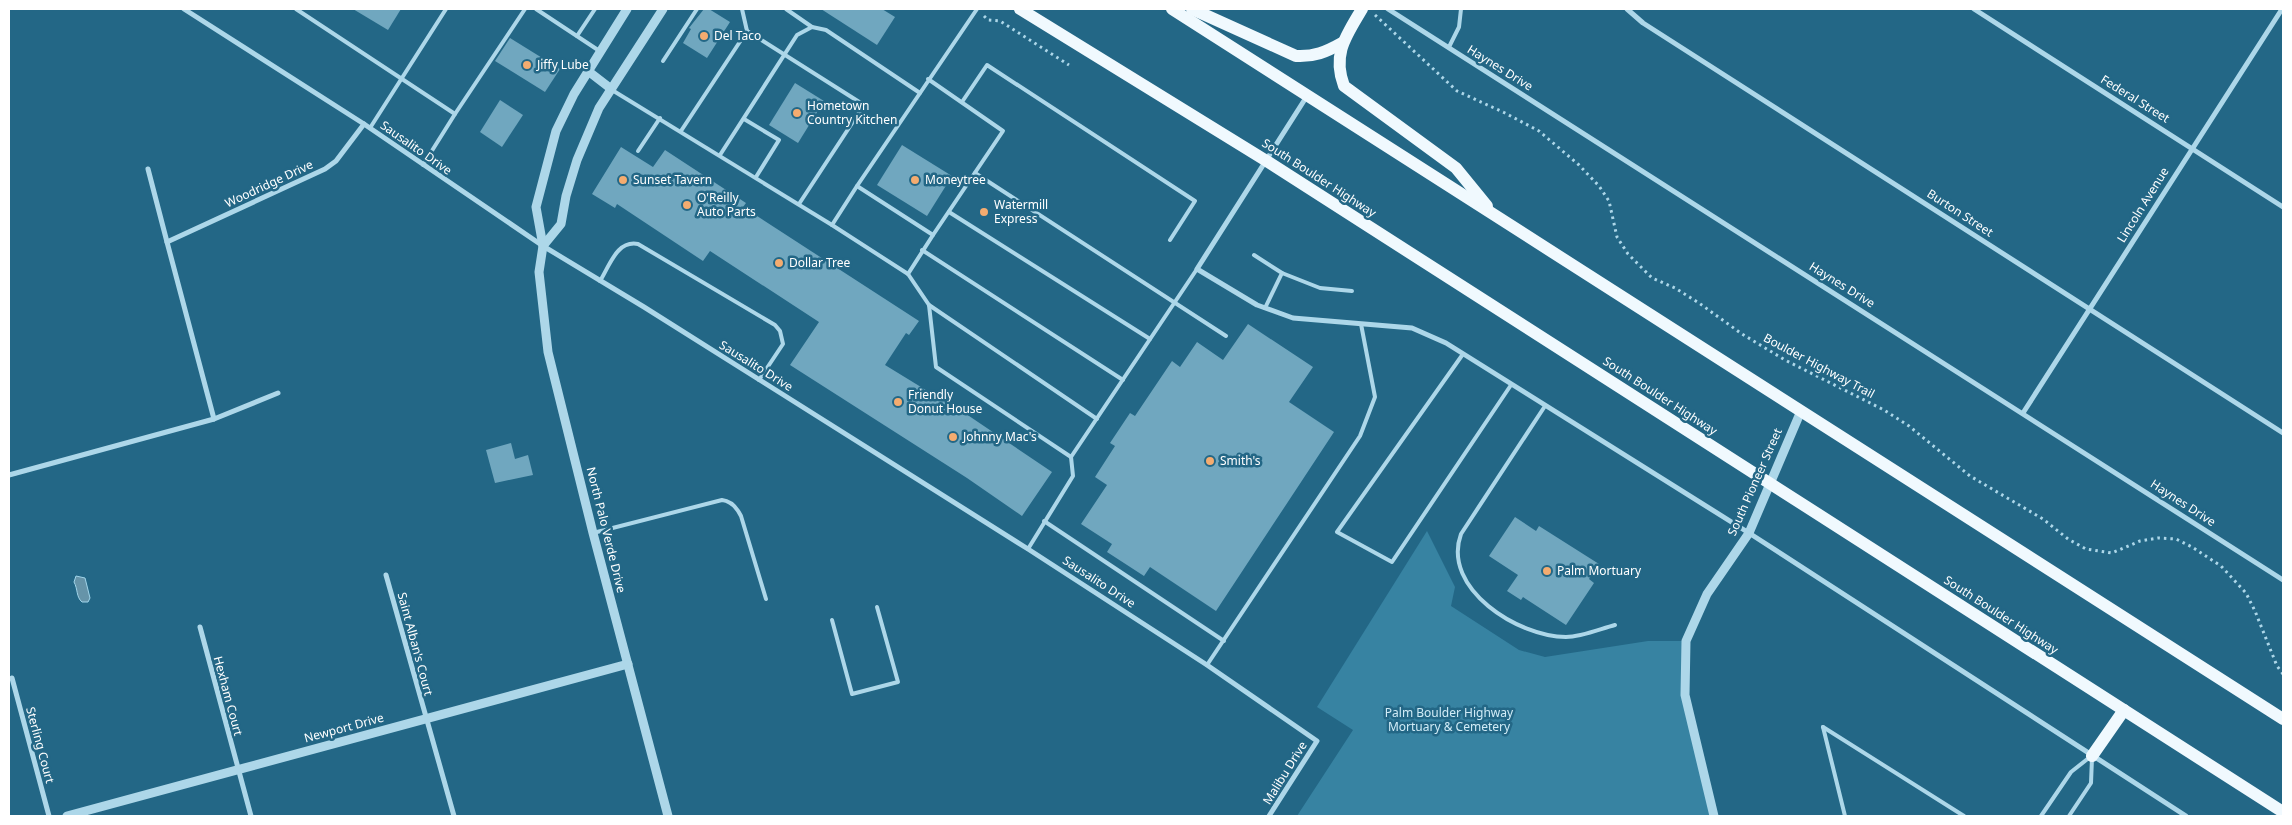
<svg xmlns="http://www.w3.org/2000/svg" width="2292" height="825" font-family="'Noto Sans',sans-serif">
  <rect width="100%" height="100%" fill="#236786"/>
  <!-- green -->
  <path fill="#3783a2" d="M1427,531L1455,587L1451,606L1519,650L1545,657L1648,641H1686L1685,695L1714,816H1297L1353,730L1317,707Z"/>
  <!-- water -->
  <path fill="#6694a9" stroke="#a1d5ea" d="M76,576L85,578L90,598L88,602H82C76,597 78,589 74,582Z"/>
  <!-- building -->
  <g fill="#70a7bf">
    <path d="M353,9H401L388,30Z"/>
    <path d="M704,9H709L730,22L707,58L683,43L691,29L689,28Z"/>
    <path d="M821,9H882L895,17L877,45Z"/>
    <path d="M510,38L560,69L545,92L495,61Z"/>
    <path d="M795,83L824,101L798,143L769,125Z"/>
    <path d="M500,100L523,115L502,147L480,132Z"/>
    <path d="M902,145L952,176L927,216L877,185Z"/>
    <path d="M621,147L653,167L665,150L746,203L743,207L919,321L909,335L906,333L885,365L934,395L935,393L1052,472L1022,516L967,478L790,365L819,322L710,251L703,261L617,204L615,208L592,194Z"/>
    <path d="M1248,324L1313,367L1289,402L1334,432L1216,611L1150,567L1144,576L1107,552L1112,544L1081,524L1107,485L1095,477L1115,446L1110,443L1130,413L1135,416L1172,361L1180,367L1197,342L1223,360Z"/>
    <path d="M511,443L515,459L528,455L533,475L495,483L486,450Z"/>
    <path d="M1515,517L1536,531L1539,526L1599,564L1589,579L1594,583L1566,625L1523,597L1521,600L1507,591L1518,575L1489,556Z"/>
  </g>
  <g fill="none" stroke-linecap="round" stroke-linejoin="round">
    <!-- path -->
    <g stroke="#add7e9" stroke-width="3" stroke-dasharray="2.5 4" stroke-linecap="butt">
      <path d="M1375,15L1457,91L1505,113L1539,131L1579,165L1599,186L1609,201L1617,237L1628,254L1652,278L1675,288L1699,303L1742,334L1785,360L1884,410L1909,426L1970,476L2043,519L2068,539L2086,549L2112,553L2140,541L2158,538L2176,539L2192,547L2221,566L2246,593L2255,611L2277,666L2283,674"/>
      <path d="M984,16L988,20L1000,21L1069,65"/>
    </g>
    <!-- service -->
    <g stroke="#add7e9" stroke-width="4">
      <path d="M296,9L455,114L423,165"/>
      <path d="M536,9L601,52"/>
      <path d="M742,9L747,31"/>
      <path d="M786,9L812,27"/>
      <path d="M577,36L595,9"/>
      <path d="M1449,47L1459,27L1461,9"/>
      <path d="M663,61L697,9"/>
      <path d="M928,79L1003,131L933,235L857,186L977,9"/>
      <path d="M612,90L832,225"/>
      <path d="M962,102L987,65L1195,201L1170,240"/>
      <path d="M455,114L525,9"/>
      <path d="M744,119L779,140L756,177"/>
      <path d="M370,128L446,9"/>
      <path d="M681,131L747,31L864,105L799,204"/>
      <path d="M638,151L660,118"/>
      <path d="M720,155L797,35L812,27L826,30L920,93"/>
      <path d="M975,173L1226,336"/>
      <path d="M857,186L832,225L908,274L929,305L936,367L1071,457"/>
      <path d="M949,212L1150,339"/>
      <path d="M922,250L1123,380"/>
      <path d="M1254,255L1282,273L1265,308"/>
      <path d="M1282,273L1320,288L1352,291"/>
      <path d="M908,274L933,235"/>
      <path d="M600,281C610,265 617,240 638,244L775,325L780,331L783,344L759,380"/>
      <path d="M929,305L1097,419"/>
      <path d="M1463,354L1337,532L1392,562L1511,385"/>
      <path d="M1545,406L1461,534C1441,589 1519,637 1566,637C1582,637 1600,629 1615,625"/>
      <path d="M1044,521L1224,641"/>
      <path d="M593,533L722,500C732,501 737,508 741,516L766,599"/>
      <path d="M1028,549L1073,476L1071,457L1197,269"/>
      <path d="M832,620L852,694L898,682L877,607"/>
      <path d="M1207,665L1360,436L1375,397L1361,324"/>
      <path d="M1823,727L1964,816"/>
      <path d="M1823,727L1845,816"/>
      <path d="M2041,816L2071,772L2090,757"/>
      <path d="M2069,816L2091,783L2092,758"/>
    </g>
    <!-- minor -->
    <g stroke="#add7e9" stroke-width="5">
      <path d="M184,9L364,124L543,246L644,307L1028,549L1207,665L1317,741L1269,816"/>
      <path d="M1388,9L2283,580"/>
      <path d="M1627,9L1643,23L2283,433"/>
      <path d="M1974,9L2283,207"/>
      <path d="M1307,96L1197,269L1257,305L1293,318L1412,328L1446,343L1749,533L2186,816"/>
      <path d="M148,169L167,242"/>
      <path d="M2023,413L2282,9"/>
      <path d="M214,419L278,393"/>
      <path d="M9,475L214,419L167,242L325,169L336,161L364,124"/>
      <path d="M386,575L454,816"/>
      <path d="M200,627L251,816"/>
      <path d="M12,678L49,816"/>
    </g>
    <!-- tertiary -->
    <g stroke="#add7e9" stroke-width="9">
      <path d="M627,9L574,94L556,131L536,207L543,246L539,272L548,352L593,533L668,816"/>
      <path d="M588,71L610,88"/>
      <path d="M543,246L561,224L566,196L577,160L599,108L663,9"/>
      <path d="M67,816L628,664"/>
      <path d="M1714,816L1685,695L1686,641L1707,594L1749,533L1801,411"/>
    </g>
    <!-- primary -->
    <g stroke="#f0f9fe" stroke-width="12">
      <path d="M1020,9L1265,160L2283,812"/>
      <path d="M1172,9L2283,719"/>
      <path d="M1192,9L1296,56C1314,57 1326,52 1342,43"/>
      <path d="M1362,9C1346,36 1332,54 1344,86L1456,168L1487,206"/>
      <path d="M2092,756L2124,710"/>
    </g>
  </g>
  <!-- markers -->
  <g fill="#f4ac70" stroke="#236786" stroke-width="2">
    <circle cx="704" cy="36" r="5"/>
    <circle cx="527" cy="65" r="5"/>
    <circle cx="797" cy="113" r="5"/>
    <circle cx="623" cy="180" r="5"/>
    <circle cx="915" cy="180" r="5"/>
    <circle cx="687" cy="205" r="5"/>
    <circle cx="984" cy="212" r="5"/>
    <circle cx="779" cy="263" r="5"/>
    <circle cx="898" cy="402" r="5"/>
    <circle cx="953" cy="437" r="5"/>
    <circle cx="1210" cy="461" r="5"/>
    <circle cx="1547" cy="571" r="5"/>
  </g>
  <g text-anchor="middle" stroke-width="5" stroke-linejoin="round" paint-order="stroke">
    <!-- poi labels -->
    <g font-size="12" fill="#fff" stroke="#236786" text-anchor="start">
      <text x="714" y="40">Del Taco</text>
      <text x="537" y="69">Jiffy Lube</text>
      <text x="807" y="110">Hometown<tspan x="807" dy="14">Country Kitchen</tspan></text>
      <text x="633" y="184">Sunset Tavern</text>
      <text x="925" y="184">Moneytree</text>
      <text x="697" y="202">O'Reilly<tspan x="697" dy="14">Auto Parts</tspan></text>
      <text x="994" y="209">Watermill<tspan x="994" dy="14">Express</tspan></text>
      <text x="789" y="267">Dollar Tree</text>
      <text x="908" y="399">Friendly<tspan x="908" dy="14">Donut House</tspan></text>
      <text x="963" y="441">Johnny Mac's</text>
      <text x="1220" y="465">Smith's</text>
      <text x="1557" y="575">Palm Mortuary</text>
    </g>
    <!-- street labels -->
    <g font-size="12" fill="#fff" stroke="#236786">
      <text transform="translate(1500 68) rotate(32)" y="4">Haynes Drive</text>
      <text transform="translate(2135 99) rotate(32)" y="4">Federal Street</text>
      <text transform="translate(416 148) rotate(35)" y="4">Sausalito Drive</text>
      <text transform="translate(1319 178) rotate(33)" y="4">South Boulder Highway</text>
      <text transform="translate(269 184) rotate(-25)" y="4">Woodridge Drive</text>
      <text transform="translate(2143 205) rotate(-58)" y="4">Lincoln Avenue</text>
      <text transform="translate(1960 213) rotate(33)" y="4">Burton Street</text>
      <text transform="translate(1842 285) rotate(32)" y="4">Haynes Drive</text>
      <text transform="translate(756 366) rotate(32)" y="4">Sausalito Drive</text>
      <text transform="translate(1819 366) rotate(28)" y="4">Boulder Highway Trail</text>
      <text transform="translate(1660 396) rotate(33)" y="4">South Boulder Highway</text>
      <text transform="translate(1755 482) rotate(-66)" y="4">South Pioneer Street</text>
      <text transform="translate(2183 503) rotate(33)" y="4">Haynes Drive</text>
      <text transform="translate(606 530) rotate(76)" y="4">North Palo Verde Drive</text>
      <text transform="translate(1099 582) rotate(33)" y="4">Sausalito Drive</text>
      <text transform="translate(2001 615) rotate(33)" y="4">South Boulder Highway</text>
      <text transform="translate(415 644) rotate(75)" y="4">Saint Alban's Court</text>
      <text transform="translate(228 696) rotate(75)" y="4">Hexham Court</text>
      <text transform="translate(344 728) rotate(-15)" y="4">Newport Drive</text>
      <text transform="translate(40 745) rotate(75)" y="4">Sterling Court</text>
      <text transform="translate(1285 773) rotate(-58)" y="4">Malibu Drive</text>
    </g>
    <!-- park labels -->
    <g font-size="12" fill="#d1ecf7" stroke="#236786">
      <text x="1449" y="717">Palm Boulder Highway<tspan x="1449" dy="14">Mortuary &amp; Cemetery</tspan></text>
    </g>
  </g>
  <!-- border -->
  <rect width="2292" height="825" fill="none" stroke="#ffffff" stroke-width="20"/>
</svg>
